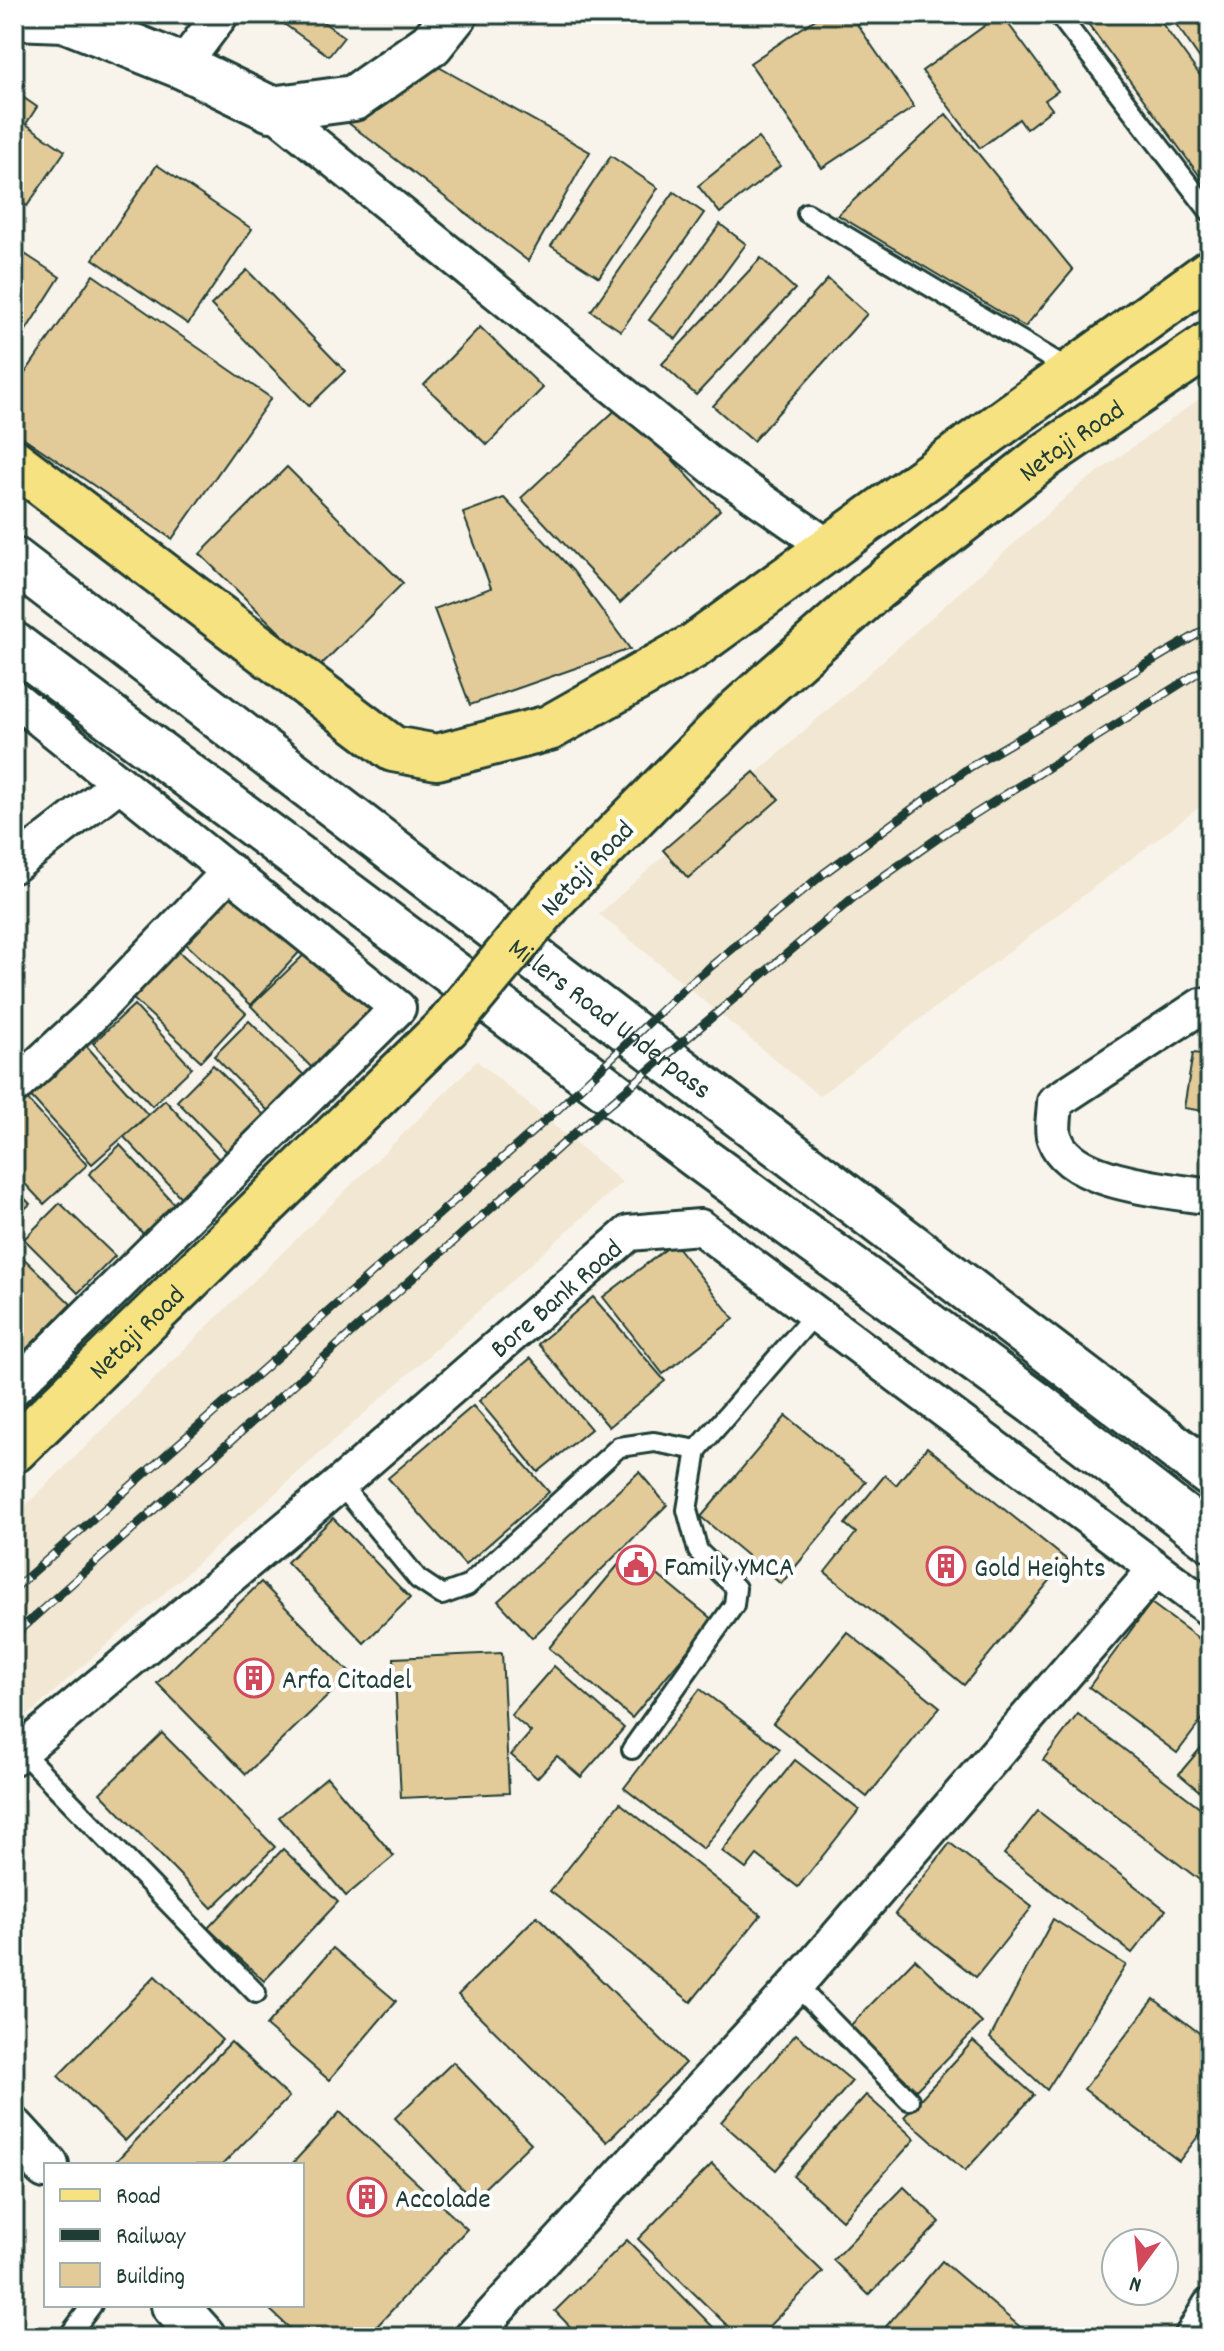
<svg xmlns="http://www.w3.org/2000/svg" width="1224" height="2351" font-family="Dekko,sans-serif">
  <rect width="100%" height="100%" fill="#f9f4eb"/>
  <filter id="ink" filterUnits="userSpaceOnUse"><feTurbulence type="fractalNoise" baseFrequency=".0125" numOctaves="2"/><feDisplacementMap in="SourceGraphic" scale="16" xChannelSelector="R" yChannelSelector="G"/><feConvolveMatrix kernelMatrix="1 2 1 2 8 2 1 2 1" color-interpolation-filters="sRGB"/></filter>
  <g filter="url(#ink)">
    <!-- built -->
    <g fill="#f2e7d2">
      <path d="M1210,391V799L819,1096L599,914L1076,488Z"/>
      <path d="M477,1061L622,1182L14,1728V1517Z"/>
    </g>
    <!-- building -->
    <g fill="#e3ca99" stroke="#1f3d34" stroke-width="2">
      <path d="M270,14H312L344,37L329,56Z"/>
      <path d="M823,14H850L914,107L822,168L750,63Z"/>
      <path d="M1001,14L1058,91L1045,100L1052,109L1026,129L1019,119L980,148L922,71Z"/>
      <path d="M1081,14H1155L1210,89V190Z"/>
      <path d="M1169,14H1210V73Z"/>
      <path d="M421,57L590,152L528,261L347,122Z"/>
      <path d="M14,91L37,107L26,124L65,151L27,206L14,197Z"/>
      <path d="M946,114L1073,270L1025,327L838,215Z"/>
      <path d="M758,138L780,166L720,213L698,186Z"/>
      <path d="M611,156L658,188L599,277L551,246Z"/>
      <path d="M157,165L252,229L188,324L93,259Z"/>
      <path d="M674,192L704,213L621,331L591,311Z"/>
      <path d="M720,224L746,244L676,339L649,320Z"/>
      <path d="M14,247L60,277L14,349Z"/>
      <path d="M761,258L795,289L696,395L662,364Z"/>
      <path d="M247,270L345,371L309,406L211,305Z"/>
      <path d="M93,275L271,398L172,539L14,431V389Z"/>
      <path d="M828,279L867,314L753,441L713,406Z"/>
      <path d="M480,327L543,388L487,445L424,385Z"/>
      <path d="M621,405L720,510L620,603L521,498Z"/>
      <path d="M287,467L403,583L317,669L200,554Z"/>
      <path d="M504,498L573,571L630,649L470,705L434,609L491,588L463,513Z"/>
      <path d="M754,772L779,799L688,878L663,850Z"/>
      <path d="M237,887L303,948L251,1005L185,943Z"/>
      <path d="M314,945L382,1014L319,1075L251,1006Z"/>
      <path d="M175,948L246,1013L201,1061L130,996Z"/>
      <path d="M134,1005L192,1068L152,1106L93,1043Z"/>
      <path d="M249,1021L312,1083L276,1119L214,1056Z"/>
      <path d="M83,1042L148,1115L92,1164L27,1092Z"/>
      <path d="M1193,1053L1210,1055V1112L1184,1108Z"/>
      <path d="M213,1065L270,1121L233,1158L177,1101Z"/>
      <path d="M25,1097L87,1165L44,1204L14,1172V1106Z"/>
      <path d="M165,1100L228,1169L188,1205L124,1137Z"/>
      <path d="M120,1145L178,1208L146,1237L89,1174Z"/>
      <path d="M14,1187L30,1204L14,1219Z"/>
      <path d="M60,1203L115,1256L78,1293L24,1239Z"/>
      <path d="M674,1243L734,1319L663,1374L603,1297Z"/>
      <path d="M14,1249L71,1304L14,1362Z"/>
      <path d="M593,1297L665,1381L609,1427L538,1344Z"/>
      <path d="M531,1358L591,1429L538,1472L479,1401Z"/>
      <path d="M473,1406L549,1492L465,1565L388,1478Z"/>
      <path d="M786,1416L866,1482L781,1584L701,1517Z"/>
      <path d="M927,1447L1067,1560L964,1685L825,1572L856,1533L845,1524L885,1475L896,1485Z"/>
      <path d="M639,1472L667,1505L532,1638L498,1601Z"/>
      <path d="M333,1518L410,1598L364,1643L287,1562Z"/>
      <path d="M629,1552L713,1620L632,1718L549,1648Z"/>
      <path d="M261,1582L351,1674L246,1774L157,1683Z"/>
      <path d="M1151,1603L1210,1647V1709L1177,1753L1089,1687Z"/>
      <path d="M847,1632L940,1707L867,1797L773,1723Z"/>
      <path d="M502,1653L509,1793L401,1798L394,1658Z"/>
      <path d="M554,1666L624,1728L581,1777L557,1756L537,1778L511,1755L531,1732L511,1715Z"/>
      <path d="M700,1689L780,1749L703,1849L624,1788Z"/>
      <path d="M1078,1714L1210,1815V1888L1043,1760Z"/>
      <path d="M162,1733L275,1847L212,1908L100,1793Z"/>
      <path d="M1210,1737V1800L1179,1774Z"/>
      <path d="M795,1760L859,1810L798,1887L757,1855L746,1869L722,1851Z"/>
      <path d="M327,1777L394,1856L346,1896L279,1817Z"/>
      <path d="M620,1803L761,1915L691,2002L550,1891Z"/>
      <path d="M1038,1811L1166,1910L1132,1953L1004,1854Z"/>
      <path d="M950,1843L1032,1907L976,1977L895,1914Z"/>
      <path d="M283,1849L338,1902L264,1981L208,1928Z"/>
      <path d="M537,1916L685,2063L607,2142L458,1995Z"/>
      <path d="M1053,1919L1126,1965L1047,2090L990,2038Z"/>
      <path d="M333,1948L396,2001L329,2080L266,2026Z"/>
      <path d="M915,1959L982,2023L916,2090L850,2026Z"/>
      <path d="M155,1976L222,2040L125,2141L58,2076Z"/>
      <path d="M1154,1999L1210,2041V2121L1179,2161L1084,2089Z"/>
      <path d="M796,2034L852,2081L776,2170L721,2122Z"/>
      <path d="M973,2041L1034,2095L965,2171L904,2117Z"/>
      <path d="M231,2042L289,2097L222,2165H120L116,2161Z"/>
      <path d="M453,2062L531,2143L473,2199L395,2118Z"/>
      <path d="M866,2095L915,2139L842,2220L793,2176Z"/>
      <path d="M340,2112L467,2229L367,2337H299L265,2305H302V2165H291Z"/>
      <path d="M712,2164L823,2272L758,2337H739L638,2239Z"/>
      <path d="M904,2187L940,2222L869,2295L833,2260Z"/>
      <path d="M627,2240L713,2327L703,2337H580L555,2311Z"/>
      <path d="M942,2261L1032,2337H877Z"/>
    </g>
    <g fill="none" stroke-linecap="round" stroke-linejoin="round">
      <defs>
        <g id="service">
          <path d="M1058,14L1210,212"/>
          <path d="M807,213L1072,371"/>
          <path d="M340,1484L418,1579L442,1595L467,1586L619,1447L654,1442L697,1450L814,1315"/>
          <path d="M632,1749L734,1605L736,1588L698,1551L687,1510L697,1450"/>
          <path d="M21,1751L256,1993"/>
          <path d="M796,1985L909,2100"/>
          <path d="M68,2337L92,2305"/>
        </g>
        <g id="minor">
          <path d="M182,66L221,14"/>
          <path d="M271,109L713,467L830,548"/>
          <path d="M14,698L398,1008L14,1388"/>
          <path d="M14,865L120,783"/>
          <path d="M1201,1006L1055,1102C1055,1113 1051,1129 1055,1139C1070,1184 1169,1190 1210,1197"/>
          <path d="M14,1087L90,1017L230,871"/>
          <path id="s1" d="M14,1757L340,1484L629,1233L700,1227L1210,1609"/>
          <path d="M472,2337L796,1985L1155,1570"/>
          <path d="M1192,2337L1210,2306"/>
        </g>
        <g id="tertiary">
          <path d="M14,17L64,19L182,66L271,109L354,98L431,44L455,14"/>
          <path d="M14,2131L46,2166"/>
          <path d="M174,2305L203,2337"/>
        </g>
        <g id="secondary">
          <path id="s2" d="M14,560C411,867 812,1168 1210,1474"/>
          <path d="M14,645L697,1156L1035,1403L1210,1538"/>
        </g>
        <g id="primary">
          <path d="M14,462L393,749L437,757L549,728L694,646L1210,272"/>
          <path id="s3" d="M554,898L738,711L875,589L1045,456L1210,344"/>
          <path id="s4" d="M14,1450L448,1026"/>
        </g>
      </defs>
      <!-- service casing -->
      <use href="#service" stroke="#1f3d34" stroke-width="24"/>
      <!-- minor casing -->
      <use href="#minor" stroke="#1f3d34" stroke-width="40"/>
      <!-- tertiary casing -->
      <use href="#tertiary" stroke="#1f3d34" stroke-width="50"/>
      <!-- secondary casing -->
      <use href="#secondary" stroke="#1f3d34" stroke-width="50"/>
      <!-- primary casing -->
      <use href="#primary" stroke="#1f3d34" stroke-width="50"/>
      <!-- service -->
      <use href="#service" stroke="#fff" stroke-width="18"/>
      <!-- minor -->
      <use href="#minor" stroke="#fff" stroke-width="34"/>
      <!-- tertiary -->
      <use href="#tertiary" stroke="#fff" stroke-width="44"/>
      <!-- secondary -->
      <use href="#secondary" stroke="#fff" stroke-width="44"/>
      <!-- primary -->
      <use href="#primary" stroke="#f7e281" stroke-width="44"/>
      <defs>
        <g id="rail">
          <path d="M14,1589L557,1110L687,986L823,874L970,767L1210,627"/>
          <path d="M14,1635L575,1133L854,897L948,831L1210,665"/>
        </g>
      </defs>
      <!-- rail casing -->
      <use href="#rail" stroke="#1f3d34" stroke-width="9"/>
      <!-- rail -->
      <use href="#rail" stroke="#fff" stroke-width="6" stroke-dasharray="18" stroke-linecap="butt"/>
      <defs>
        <path id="primary-bridge" d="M448,1026L554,898"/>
      </defs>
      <!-- primary-bridge casing -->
      <use href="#primary-bridge" stroke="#1f3d34" stroke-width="50" stroke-linecap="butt"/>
      <!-- primary-bridge -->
      <use href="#primary-bridge" stroke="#f7e281" stroke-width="44"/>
    </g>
  </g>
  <!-- icons -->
  <defs>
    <symbol id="civic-ring" viewBox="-11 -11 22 22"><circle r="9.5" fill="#fff" stroke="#d1495b" stroke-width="1.5"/><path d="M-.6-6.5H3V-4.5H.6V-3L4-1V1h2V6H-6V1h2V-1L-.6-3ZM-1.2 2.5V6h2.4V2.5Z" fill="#d1495b"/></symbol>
    <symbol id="building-ring" viewBox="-11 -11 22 22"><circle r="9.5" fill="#fff" stroke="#d1495b" stroke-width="1.5"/><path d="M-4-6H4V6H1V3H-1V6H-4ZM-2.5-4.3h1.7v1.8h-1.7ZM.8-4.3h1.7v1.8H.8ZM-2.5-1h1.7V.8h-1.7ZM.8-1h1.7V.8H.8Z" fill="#d1495b"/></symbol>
  </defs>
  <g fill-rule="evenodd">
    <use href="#civic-ring" x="614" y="1543" width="44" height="44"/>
    <use href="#building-ring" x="924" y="1544" width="44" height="44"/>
    <use href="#building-ring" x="232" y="1656" width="44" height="44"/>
    <use href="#building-ring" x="345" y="2175" width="44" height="44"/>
  </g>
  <g text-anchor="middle" stroke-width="8" stroke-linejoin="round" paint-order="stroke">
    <!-- street labels -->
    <g font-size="28" fill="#1f3d34" stroke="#fff">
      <text dy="10" stroke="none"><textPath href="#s3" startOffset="692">Netaji Road</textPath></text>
      <text transform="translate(586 867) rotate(-46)" y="10">Netaji Road</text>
      <text dy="10" stroke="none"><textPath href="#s2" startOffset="752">Millers Road Underpass</textPath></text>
      <text dy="10" stroke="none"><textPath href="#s1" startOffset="710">Bore Bank Road</textPath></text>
      <text dy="10" stroke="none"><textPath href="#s4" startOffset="170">Netaji Road</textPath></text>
    </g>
    <!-- poi labels -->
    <g font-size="28" fill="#1f3d34" stroke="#fff" text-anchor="start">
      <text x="664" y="1575">Family YMCA</text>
      <text x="974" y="1576">Gold Heights</text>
      <text x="282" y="1688">Arfa Citadel</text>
      <text x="395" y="2207">Accolade</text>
    </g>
  </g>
  <!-- margin -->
  <rect width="1224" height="2351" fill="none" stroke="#fff" stroke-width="48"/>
  <rect x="24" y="24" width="1176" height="2303" fill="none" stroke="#1f3d34" stroke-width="3" filter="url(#ink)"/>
  <!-- legend -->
  <rect x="44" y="2163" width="260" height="144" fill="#ffffff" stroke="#a5b1ae" stroke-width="2"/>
  <rect x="60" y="2189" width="40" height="12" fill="#f7e281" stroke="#a5b1ae" stroke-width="2"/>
  <text x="116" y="2203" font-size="24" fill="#1f3d34">Road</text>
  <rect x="60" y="2229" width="40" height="12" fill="#1f3d34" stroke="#a5b1ae" stroke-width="2"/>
  <text x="116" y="2243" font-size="24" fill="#1f3d34">Railway</text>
  <rect x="60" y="2263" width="40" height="24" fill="#e3ca99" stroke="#a5b1ae" stroke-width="2"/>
  <text x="116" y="2283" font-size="24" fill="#1f3d34">Building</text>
  <!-- north arrow -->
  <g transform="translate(1140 2267) rotate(195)"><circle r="38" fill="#ffffff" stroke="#a5b1ae" stroke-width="2"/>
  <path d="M0-6L14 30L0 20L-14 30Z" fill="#d1495b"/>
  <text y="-12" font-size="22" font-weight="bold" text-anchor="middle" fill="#1f3d34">N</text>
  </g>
</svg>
